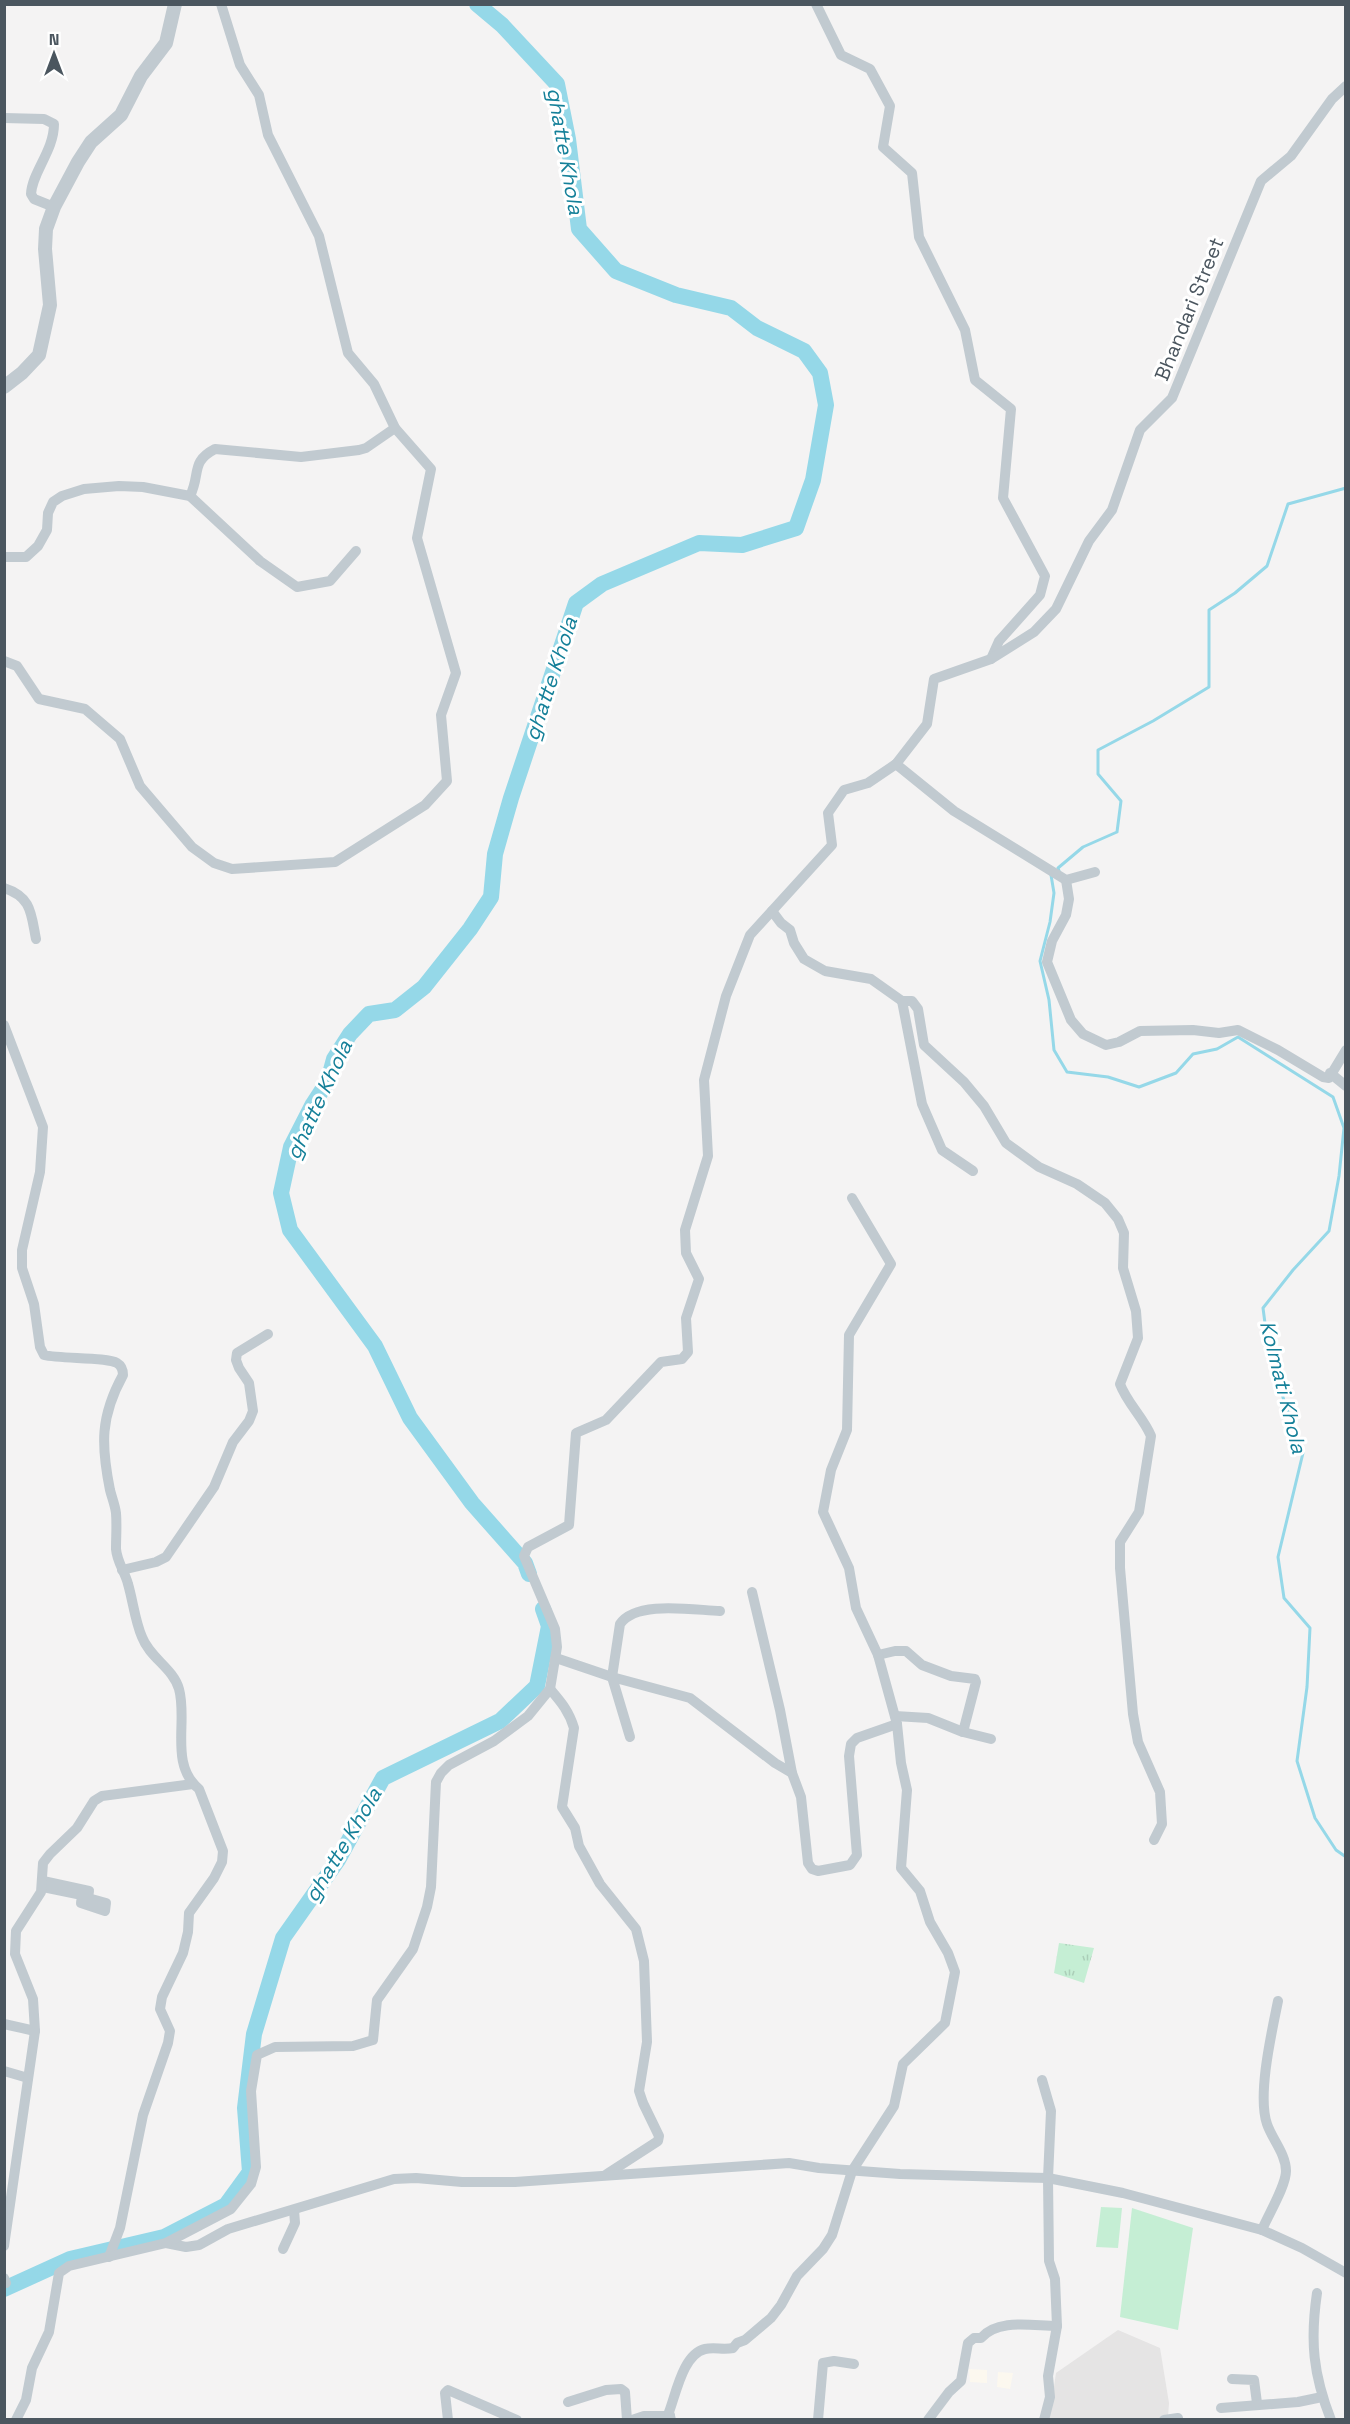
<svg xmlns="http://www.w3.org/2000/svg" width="1350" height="2424" font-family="'Space Grotesk',sans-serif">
  <defs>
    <pattern id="park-tufts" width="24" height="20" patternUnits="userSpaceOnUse" patternTransform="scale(1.5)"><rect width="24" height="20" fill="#c5eed4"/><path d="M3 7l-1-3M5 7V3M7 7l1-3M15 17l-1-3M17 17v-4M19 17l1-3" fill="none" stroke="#abceb8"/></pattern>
  </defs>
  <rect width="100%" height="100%" fill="#f4f3f3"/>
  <!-- commercial -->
  <g fill="#fcf8ef">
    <path d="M969,2369L987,2370V2383L970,2382Z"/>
    <path d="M998,2372L1013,2373L1010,2389L997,2387Z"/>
  </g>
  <!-- education -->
  <path fill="#e5e4e4" d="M1118,2330L1160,2348L1169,2403L1168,2417L1165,2419L1049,2420L1056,2373Z"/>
  <!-- green -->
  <g fill="#c5eed4">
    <path d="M1101,2207L1122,2208L1118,2248L1096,2247Z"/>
    <path d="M1132,2208L1193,2228L1178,2330L1120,2317Z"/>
  </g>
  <!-- park -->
  <path fill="url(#park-tufts)" d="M1059,1943L1094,1948L1084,1983L1054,1973Z"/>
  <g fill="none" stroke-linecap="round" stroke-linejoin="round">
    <!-- stream -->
    <g stroke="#95d8e8" stroke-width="3">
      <path d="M1059,871L1058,868L1083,847L1117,832L1121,801L1098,774V750L1153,721L1209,687V610L1235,593L1267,566L1288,504L1346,488"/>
      <path d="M1051,875L1054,893L1050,922L1040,961L1049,1000L1054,1050L1067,1072L1108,1077L1139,1087L1176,1073L1193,1054L1217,1049L1238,1037L1333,1097L1344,1128L1339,1176L1329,1231L1293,1270L1263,1308L1268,1346L1285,1404L1303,1453L1278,1557L1284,1598L1310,1628L1307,1687L1297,1761L1315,1818L1336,1850L1346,1857"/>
    </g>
    <!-- river -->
    <g stroke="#95d8e8" stroke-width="16">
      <path d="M477,4L502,25L557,84L568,139L579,229L616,271L676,295L731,308L757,328L804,351L820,373L826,405L813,480L796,528L742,545L699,543L602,584L576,603L511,798L495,854L491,897L470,929L424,987L395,1010L369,1014L350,1034L334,1059L328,1081L313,1104L291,1147L281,1193L290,1230L375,1346L410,1418L472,1503L525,1563L529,1574"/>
      <path d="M4,2289L70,2259L164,2237L226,2205L250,2172L245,2108L254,2034L283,1938L338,1860L383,1778L500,1721L537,1686L549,1626L543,1609"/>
    </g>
    <!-- minor -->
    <g stroke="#c1cad0" stroke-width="10">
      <path d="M816,4L841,55L870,69L890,106L883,147L912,173L919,237L965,330L975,380L1011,409L1003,498L1045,576L1040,595L999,641L991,659"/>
      <path d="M4,118L44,119L54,124C54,151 32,172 31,194L34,199L54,207"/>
      <path d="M190,496C201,474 190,462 215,449L301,457L359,450L366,448L395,428"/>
      <path d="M4,557H26L38,546L47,530L48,513L53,502L62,496L84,489L119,486L143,487L190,496L260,561L297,587L330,581L356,551"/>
      <path d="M4,661L17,666L39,699L85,709L120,739L140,786L192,847L214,863L232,869L335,862L425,805L447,781L441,715L456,673L417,538L431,469L395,428L374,384L348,353L319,236L268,135L259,95L240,65L221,4"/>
      <path d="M896,764L954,811L1066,880L1095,872"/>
      <path d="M1066,880L1069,899L1066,915L1052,941L1047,962L1071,1020L1083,1034L1106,1045L1119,1042L1140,1031L1193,1030L1219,1033L1238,1030L1278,1050L1323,1077L1329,1078L1346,1050"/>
      <path d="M4,888C32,897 31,914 36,939"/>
      <path d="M772,911L781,923L790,930L794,943L804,959L825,971L871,979L902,1001H912L918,1009L924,1045L964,1082L984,1106L1006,1143L1039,1167L1077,1184L1105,1203L1118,1219L1124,1233L1123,1268L1136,1311L1138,1338L1120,1384C1127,1403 1143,1417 1151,1436L1139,1512L1120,1542V1568L1133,1714L1138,1742L1160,1792L1162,1824L1154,1840"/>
      <path d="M902,1001L922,1104L942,1150L973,1171"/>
      <path d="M4,1025L43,1127L40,1172L22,1250V1268L34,1304L40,1347L44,1355C61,1359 107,1357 117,1363C122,1366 123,1370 123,1375C100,1417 101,1445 110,1490C112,1498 115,1505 116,1513C117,1525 116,1537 116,1549C117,1562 125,1572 128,1584C133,1601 135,1621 142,1637C150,1658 173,1668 179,1689C188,1721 169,1764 199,1789L223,1851L222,1862L214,1878L189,1913L188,1932L183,1953L162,1997L160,2009L170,2031L168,2043L143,2115L120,2228L109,2257"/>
      <path d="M1330,1073L1346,1086"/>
      <path d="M122,1570L156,1562L166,1557L214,1487L233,1442L249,1421L253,1411L249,1383L239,1368L236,1360L237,1353L268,1334"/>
      <path d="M752,1592L780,1710L792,1773L801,1797L808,1863L812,1869L818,1871L850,1865L857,1855L849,1756L851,1744L857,1738L897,1724"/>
      <path d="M878,1655L895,1651H906L922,1665L951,1676L975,1679L976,1682L963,1732"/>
      <path d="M556,1658L612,1677L690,1698L775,1763L792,1773"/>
      <path d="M550,1689C561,1702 569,1711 574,1728L562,1807L575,1828L579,1846L600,1884L636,1929L644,1961L647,2042L639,2091L643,2103L659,2136L658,2141L607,2174"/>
      <path d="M895,1716L928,1718L963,1732L991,1739"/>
      <path d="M630,1737L612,1677L620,1624C636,1600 693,1610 720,1611"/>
      <path d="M43,1887L82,1895L81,1903L105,1911L106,1903L88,1898L89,1891L43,1881"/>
      <path d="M4,2024L35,2031"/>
      <path d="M4,2071L28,2078"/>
      <path d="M1042,2080L1051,2111L1048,2178L1049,2261L1055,2279L1057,2326L1048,2376L1050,2397L1044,2420"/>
      <path d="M1262,2230C1268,2215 1286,2186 1286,2171C1286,2154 1272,2139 1267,2124C1257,2095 1272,2031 1278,2001"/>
      <path d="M166,2243L186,2247L199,2245L228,2229L394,2179L416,2178L462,2182H515L789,2163L819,2168L900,2174L1048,2178L1123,2193L1262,2230L1302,2248L1346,2273"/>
      <path d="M4,2246L35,2031L33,1999L15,1954L16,1931L41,1892L43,1863L50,1854L77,1828L94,1801L102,1796L193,1784"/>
      <path d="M283,2249L295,2223L294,2210"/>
      <path d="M4,2278L6,2283"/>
      <path d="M1317,2293C1310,2341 1313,2374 1331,2420"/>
      <path d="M1232,2379L1254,2380L1257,2403"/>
      <path d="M568,2402L606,2390L621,2389L625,2392L627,2420"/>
      <path d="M1221,2408L1298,2402L1322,2397"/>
      <path d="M16,2420L26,2400L32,2368L49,2332L59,2273L69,2266L166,2243L231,2209L251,2184L256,2167L251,2091L257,2055L275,2047L353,2046L373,2040L377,2000L413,1949L427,1907L431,1887L436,1782L441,1773L449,1765L494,1741L528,1716L550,1689L557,1647L555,1629L524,1556L528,1547L569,1525L576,1433L606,1420L661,1362L682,1359L688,1352L686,1318L699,1279L686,1253L685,1230L708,1156L704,1080L726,996L750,935L832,845L828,813L844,790L868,783L896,764L927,724L934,679L991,659L1034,632L1056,609L1089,541L1112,510L1140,430L1172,398L1261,181L1291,156L1332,99L1346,86"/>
      <path d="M448,2420L445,2393L448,2390L517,2420"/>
      <path d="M632,2420L644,2416H670"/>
      <path d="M671,2420L669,2412C676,2394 683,2354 705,2349C714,2347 724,2350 733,2348L737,2343L745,2340L771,2318L781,2305L797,2276L823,2249L832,2235L852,2171L894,2106L903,2064L945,2023L955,1972L948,1953L930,1922L920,1891L901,1868L907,1790L901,1763L897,1724L878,1655L856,1608L849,1568L823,1512L831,1470L847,1430L849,1335L891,1264L852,1198"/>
      <path d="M818,2420L823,2363L834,2361L854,2364"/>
      <path d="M928,2420L949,2392L961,2381L968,2343L974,2338H981C998,2318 1033,2326 1057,2326"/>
      <path d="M1164,2420L1178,2418"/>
    </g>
    <!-- tertiary -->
    <path stroke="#c1cad0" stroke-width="14" d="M4,387L22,373L39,355L50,305L45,249L46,229L54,207L78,162L91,142L121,115L141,76L166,43L175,4"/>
  </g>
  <g text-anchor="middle" stroke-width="6" stroke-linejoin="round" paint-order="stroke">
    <!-- street labels -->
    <g font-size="20" fill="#4b565f" stroke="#fff">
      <text transform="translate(1189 309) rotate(-68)" y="7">Bhandari Street</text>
    </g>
    <!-- water labels -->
    <g font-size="21" font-style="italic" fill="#158099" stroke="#fff">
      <text transform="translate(565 151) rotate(80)" y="7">ghatte Khola</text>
      <text transform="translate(551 679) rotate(-72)" y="7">ghatte Khola</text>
      <text transform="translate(319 1100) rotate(-65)" y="7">ghatte Khola</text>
      <text transform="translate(1283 1387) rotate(76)" y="7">Kolmati Khola</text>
      <text transform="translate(343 1845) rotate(-59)" y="7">ghatte Khola</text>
    </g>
  </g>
  <!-- border -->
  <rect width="1350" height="2424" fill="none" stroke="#4b565f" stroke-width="12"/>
  <!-- north arrow -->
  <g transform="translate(54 54)" stroke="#ffffff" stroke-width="4.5" paint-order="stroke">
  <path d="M0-4.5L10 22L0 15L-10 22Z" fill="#4b565f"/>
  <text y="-9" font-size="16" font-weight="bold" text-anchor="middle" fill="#4b565f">N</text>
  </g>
</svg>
